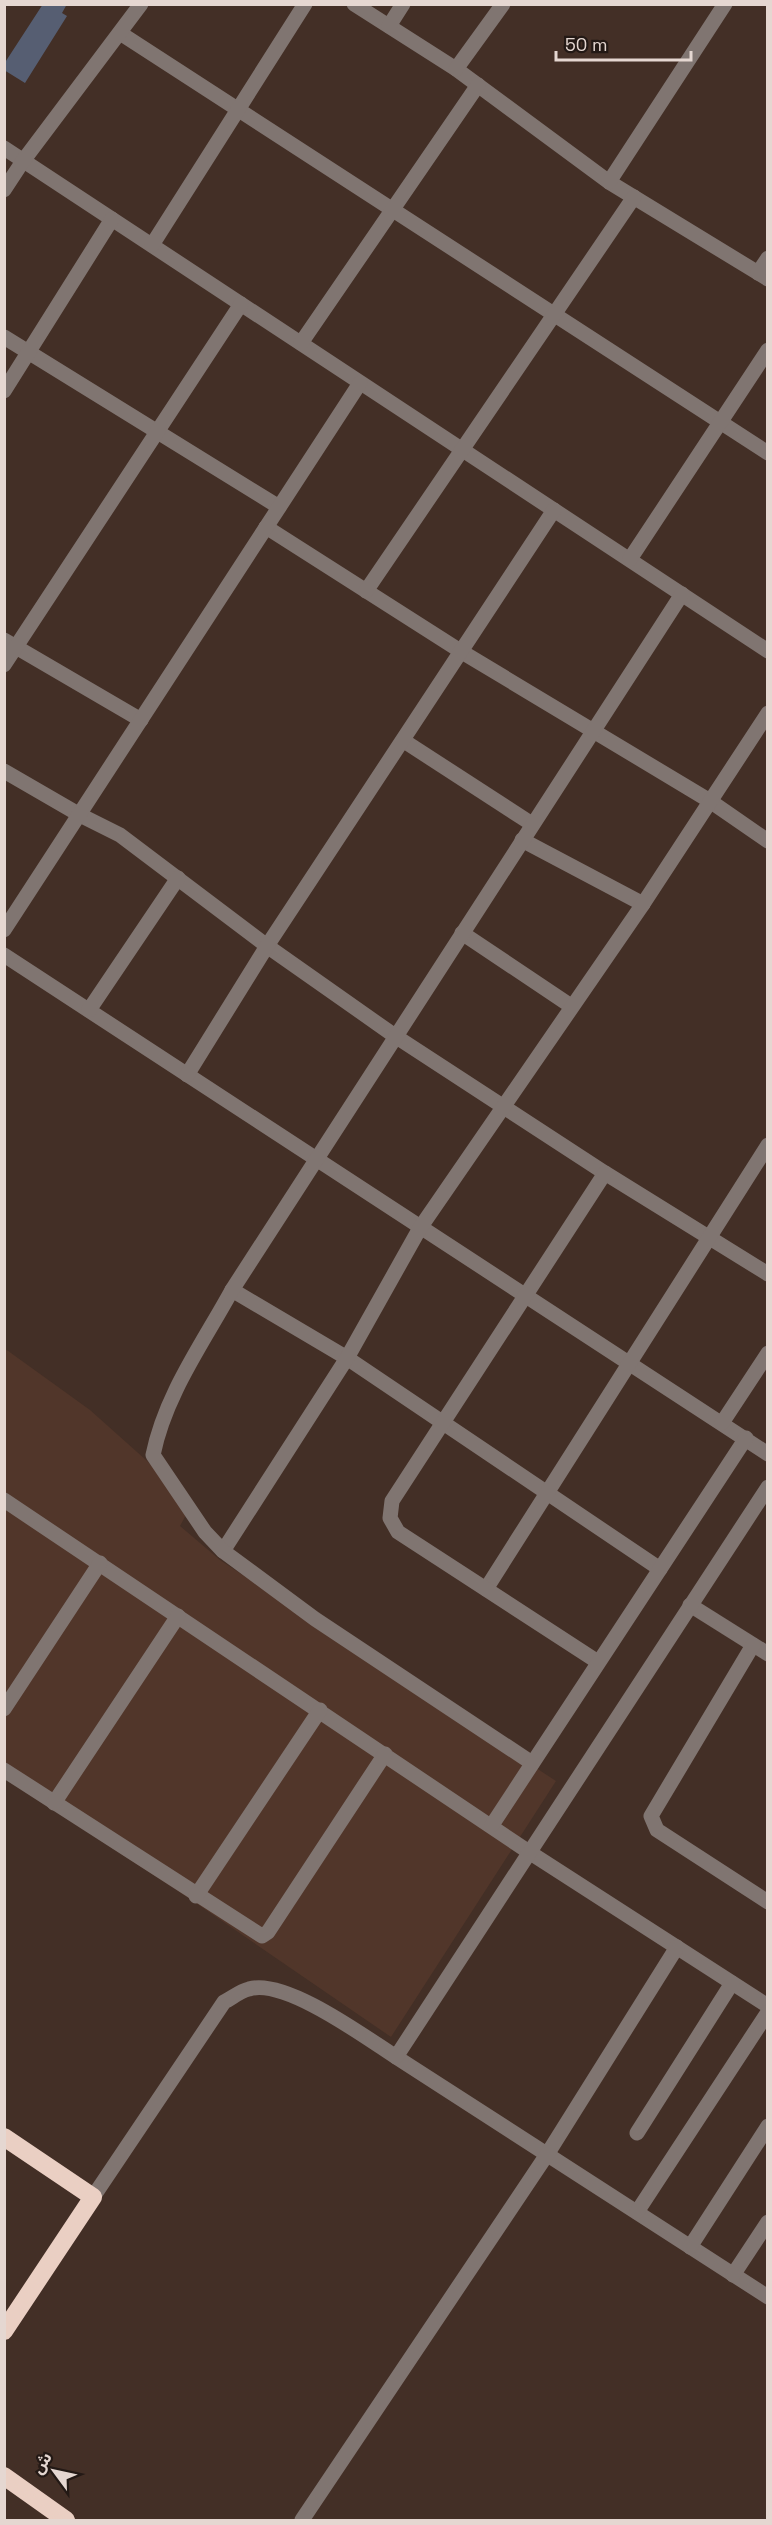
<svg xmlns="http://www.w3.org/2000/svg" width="772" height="2525" font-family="'Space Grotesk','Noto Sans Arabic',sans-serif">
  <rect width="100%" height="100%" fill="#432f26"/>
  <!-- built -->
  <path fill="#51362a" d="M4,1348L90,1410L193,1502L180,1526L220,1560L556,1781L391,2037L193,1901L5,1778Z"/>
  <!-- building -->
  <path fill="#565e72" d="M43,4H67L62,13L67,16L25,83L4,70V64Z"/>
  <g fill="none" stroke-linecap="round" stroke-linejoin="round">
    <!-- minor -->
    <g stroke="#807571" stroke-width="15">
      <path d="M354,4L456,69L609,182L768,279"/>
      <path d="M389,26L403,4"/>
      <path d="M120,33L768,453"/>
      <path d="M456,69L503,4"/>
      <path d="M4,148L768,651"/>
      <path d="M609,182L725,4"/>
      <path d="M4,190L23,161L141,4"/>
      <path d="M152,245L305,4"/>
      <path d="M758,273L768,258"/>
      <path d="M4,337L279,507"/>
      <path d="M301,343L478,85"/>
      <path d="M4,391L112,219"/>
      <path d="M266,527L462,652L710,801L768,841"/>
      <path d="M630,559L768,350"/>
      <path d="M366,591L634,197"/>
      <path d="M4,640L141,720"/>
      <path d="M4,665L241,304"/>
      <path d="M404,741L532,824"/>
      <path d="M4,771L80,815L120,835L267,946L395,1036L605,1173L768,1274"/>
      <path d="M522,840L643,904"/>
      <path d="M4,930L360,383"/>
      <path d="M462,933L571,1006"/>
      <path d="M4,955L768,1454"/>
      <path d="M89,1010L178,878"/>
      <path d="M187,1075L267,946L554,510"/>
      <path d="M232,1290L347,1358L660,1569"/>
      <path d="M722,1423L768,1353"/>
      <path d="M4,1500L529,1852L768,2006"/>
      <path d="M223,1551L347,1358L420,1228L643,904L768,713"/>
      <path d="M486,1589L768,1145"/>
      <path d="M690,1605L768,1654"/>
      <path d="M753,1645L651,1816L657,1830L768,1902"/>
      <path d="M598,1662L398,1532L390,1518L392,1501L605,1173"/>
      <path d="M4,1709L100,1563"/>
      <path d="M532,1763L315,1619L223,1551L205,1532L153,1455C165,1395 203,1343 232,1290L682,594"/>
      <path d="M4,1770L262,1936L268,1932L385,1754"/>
      <path d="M54,1803L178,1616"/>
      <path d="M492,1825L746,1438"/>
      <path d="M196,1896L320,1710"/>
      <path d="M396,2057L768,2297"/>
      <path d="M637,2133L732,1983"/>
      <path d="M93,2197L224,2002C232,1998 240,1991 249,1989C285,1978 365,2037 396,2057L768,1487"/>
      <path d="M637,2212L768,2012"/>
      <path d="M690,2247L768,2126"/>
      <path d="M733,2275L768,2222"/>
      <path d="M302,2520L548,2153L677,1947"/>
    </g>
    <!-- highway -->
    <g stroke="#eacfc3" stroke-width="18">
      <path d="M4,2137L93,2197L4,2331"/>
      <path d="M4,2476L66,2520"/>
    </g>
  </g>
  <!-- border -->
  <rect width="772" height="2525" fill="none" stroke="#e5d7d1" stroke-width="12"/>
  <!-- north arrow -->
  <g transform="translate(54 2471) rotate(303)" stroke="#231915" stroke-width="4.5" paint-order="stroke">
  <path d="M0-4.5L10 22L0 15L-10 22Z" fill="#e5d7d1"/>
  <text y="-9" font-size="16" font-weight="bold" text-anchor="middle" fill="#e5d7d1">ش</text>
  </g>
  <!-- scale -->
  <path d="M556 51v9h135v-9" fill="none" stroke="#e5d7d1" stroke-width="3"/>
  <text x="565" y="51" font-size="18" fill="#e5d7d1" stroke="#231915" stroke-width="4.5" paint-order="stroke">50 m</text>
</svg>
